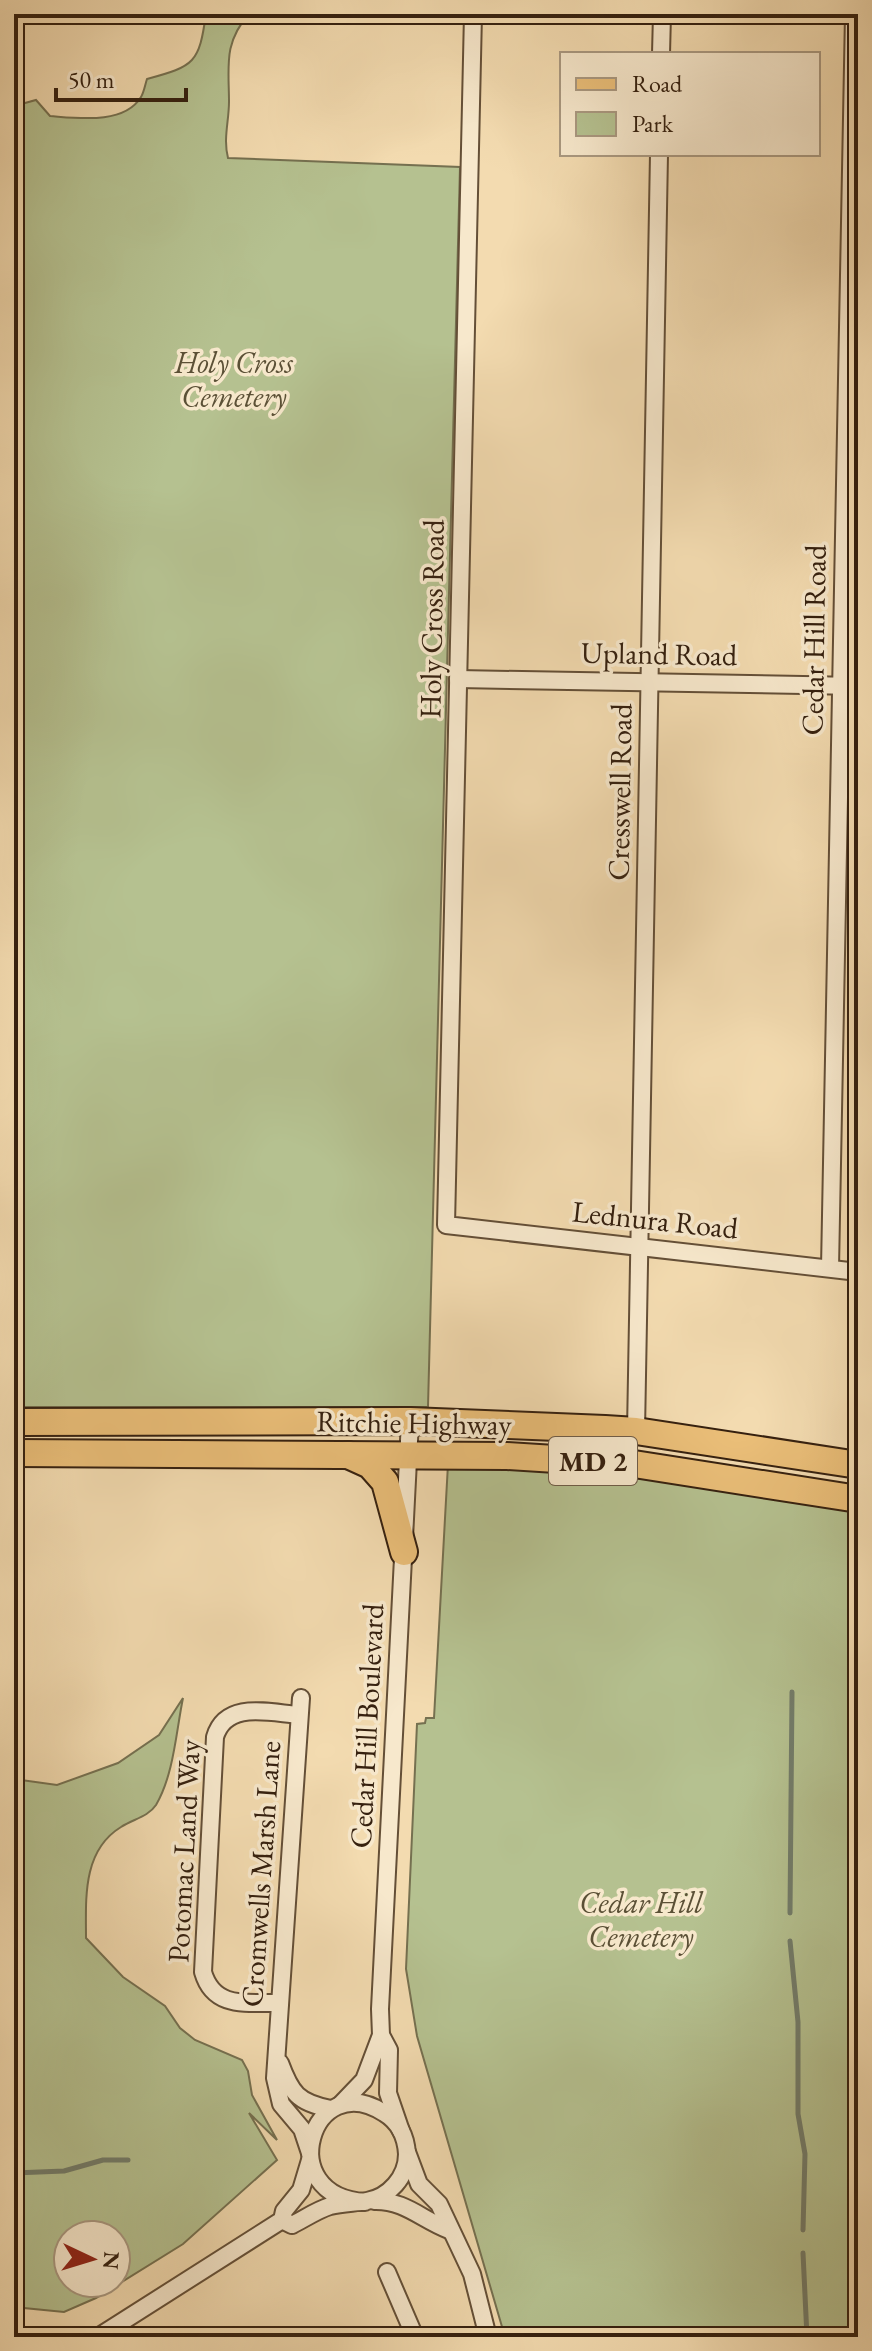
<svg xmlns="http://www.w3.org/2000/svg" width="872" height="2351" font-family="'EB Garamond',serif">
  <rect width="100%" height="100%" fill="#f3dbb0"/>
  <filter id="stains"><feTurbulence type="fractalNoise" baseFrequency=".0025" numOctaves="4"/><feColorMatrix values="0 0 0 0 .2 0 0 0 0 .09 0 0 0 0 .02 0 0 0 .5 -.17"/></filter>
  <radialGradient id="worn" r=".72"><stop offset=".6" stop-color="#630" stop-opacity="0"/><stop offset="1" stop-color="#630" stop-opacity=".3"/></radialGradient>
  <!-- green -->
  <g fill="#b5c190" stroke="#757050" stroke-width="2" fill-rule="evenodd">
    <path d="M206,14H249C223,43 229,67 229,102C229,121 223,139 228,158L460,167L428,1407H14V106L36,100L50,116C77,118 124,125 141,97C144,92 145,85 147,79C195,66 199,63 206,14Z"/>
    <path d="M448,1464L632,1475L858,1511V2337H505L417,2036L406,1969L417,1724L425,1723L426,1718H434Z"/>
    <path d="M183,1698C176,1732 174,1774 156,1805C148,1817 133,1819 121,1827C82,1851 86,1899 86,1938L123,1977L165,2006L180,2028L195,2040L242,2060L248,2071L252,2095L277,2140L249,2113L277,2160L183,2244L96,2298L64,2312L14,2307V1779L57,1785L118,1763L159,1735ZM116,2235V2283H68V2235Z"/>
  </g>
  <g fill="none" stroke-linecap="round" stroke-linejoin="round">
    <!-- stream -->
    <g stroke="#737d6b" stroke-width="5">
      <path d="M790,1913L792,1692"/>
      <path d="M790,1941L798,2022V2114L805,2154L803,2230"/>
      <path d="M14,2173L64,2171L103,2160H128"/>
      <path d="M803,2253L807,2337"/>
    </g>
    <defs>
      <g id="street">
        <path d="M473,14L446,1225L858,1272"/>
        <path d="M661,54L662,14"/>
        <path d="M458,679L858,686"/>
        <path d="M830,1268L854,14"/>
        <path d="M636,1431L659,154"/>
        <path d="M301,1698L275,2078L281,2104L302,2129L310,2153"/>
        <path d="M280,2003C248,2002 214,2010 203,1972L215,1737C226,1700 270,1713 299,1715"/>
        <path d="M280,2063C291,2093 298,2103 331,2109"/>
        <path d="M341,2104L364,2080L381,2035"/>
        <path d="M401,2131L388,2093L389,2050L381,2035L380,2009L410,1421"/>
        <path d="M407,2152L419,2184L439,2204L472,2274L488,2337"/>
        <path d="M374,2201C405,2200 422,2220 449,2230"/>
        <path d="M282,2220L292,2225C304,2219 317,2210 330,2206C342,2203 355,2203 367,2201C389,2197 407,2177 407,2154C406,2137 399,2122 384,2113C312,2066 271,2196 365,2202"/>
        <path d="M387,2272L415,2337"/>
        <path d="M98,2337L282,2220L284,2211L301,2190L310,2160"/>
      </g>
      <g id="primary">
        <path d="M14,1422L410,1421L605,1429L636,1431L858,1465"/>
        <path d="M14,1453L507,1456L634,1464L858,1499"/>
        <path d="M348,1455L370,1465L385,1482L404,1552"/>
      </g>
    </defs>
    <!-- street casing -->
    <use href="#street" stroke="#644f37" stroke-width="20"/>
    <!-- primary casing -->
    <use href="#primary" stroke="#35200f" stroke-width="30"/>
    <!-- street -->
    <use href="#street" stroke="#f7e8cc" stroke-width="16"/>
    <!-- primary -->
    <use href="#primary" stroke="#eabe78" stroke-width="26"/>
  </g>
  <g text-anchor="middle" stroke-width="7" stroke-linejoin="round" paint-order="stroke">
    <!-- shield labels -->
    <rect fill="#f7e8cc" stroke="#6f5c48" stroke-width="2" x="549" y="1437" width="88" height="48" rx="6"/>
    <g font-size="28" font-weight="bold" fill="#35200f">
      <text x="593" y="1471">MD 2</text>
    </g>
    <!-- park labels -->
    <g font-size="30" font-style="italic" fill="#5b5036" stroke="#f7e8cc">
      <text x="234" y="373">Holy Cross<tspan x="234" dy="34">Cemetery</tspan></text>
      <text x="641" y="1913">Cedar Hill<tspan x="641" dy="34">Cemetery</tspan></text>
    </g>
    <!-- street labels -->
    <g font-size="30" fill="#35200f" stroke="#f7e8cc">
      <text transform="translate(432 619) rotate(-89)" y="10">Holy Cross Road</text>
      <text transform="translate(814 640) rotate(-89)" y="10">Cedar Hill Road</text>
      <text transform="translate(659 654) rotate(1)" y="10">Upland Road</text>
      <text transform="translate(620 792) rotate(-89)" y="10">Cresswell Road</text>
      <text transform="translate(655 1220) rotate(6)" y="10">Lednura Road</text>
      <text transform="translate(414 1423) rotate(1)" y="10">Ritchie Highway</text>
      <text transform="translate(367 1726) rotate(-87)" y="10">Cedar Hill Boulevard</text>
      <text transform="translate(184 1851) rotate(-87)" y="10">Potomac Land Way</text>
      <text transform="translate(261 1874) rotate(-86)" y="10">Cromwells Marsh Lane</text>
    </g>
  </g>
  <!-- margin -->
  <rect width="872" height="2351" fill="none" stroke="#f3dbb0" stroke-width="48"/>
  <rect x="16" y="16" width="840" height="2319" fill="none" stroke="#35200f" stroke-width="4"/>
  <rect x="24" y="24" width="824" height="2303" fill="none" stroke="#35200f" stroke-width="2"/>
  <!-- legend -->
  <rect x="560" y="52" width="260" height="104" fill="#f7e8cc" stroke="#a99880" stroke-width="2"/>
  <rect x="576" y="78" width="40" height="12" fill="#eabe78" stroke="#a99880" stroke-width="2"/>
  <text x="632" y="92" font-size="24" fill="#35200f">Road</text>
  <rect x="576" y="112" width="40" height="24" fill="#b5c190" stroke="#a99880" stroke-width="2"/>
  <text x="632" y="132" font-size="24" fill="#35200f">Park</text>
  <!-- north arrow -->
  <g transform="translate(92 2259) rotate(94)"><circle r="38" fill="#f7e8cc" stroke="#a99880" stroke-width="2"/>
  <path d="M0-6L14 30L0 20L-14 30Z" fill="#8f2418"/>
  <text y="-12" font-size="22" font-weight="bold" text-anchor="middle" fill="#35200f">N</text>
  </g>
  <!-- scale -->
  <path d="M56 88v12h130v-12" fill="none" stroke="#35200f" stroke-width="4"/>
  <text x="68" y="88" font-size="24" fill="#35200f" stroke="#f7e8cc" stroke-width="6" paint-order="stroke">50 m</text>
  <rect width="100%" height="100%" filter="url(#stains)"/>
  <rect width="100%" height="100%" fill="url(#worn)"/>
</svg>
